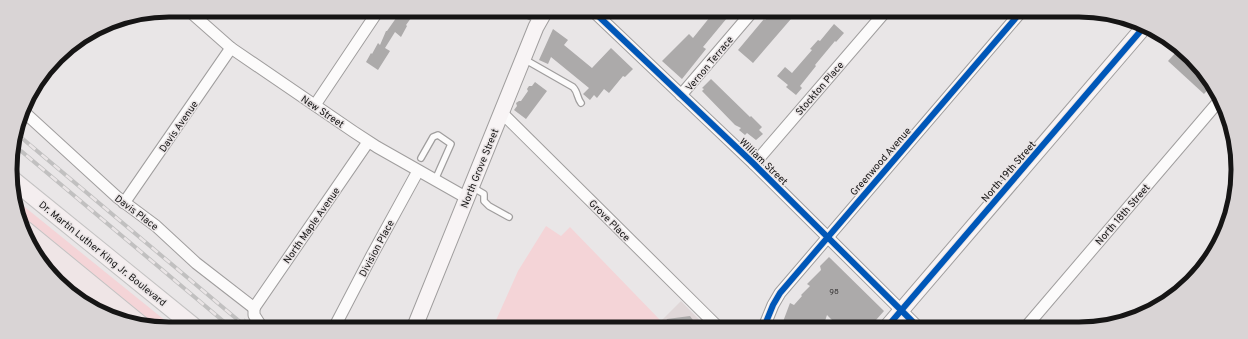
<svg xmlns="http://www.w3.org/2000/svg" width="1248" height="339" font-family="Overpass,sans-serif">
  <rect width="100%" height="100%" fill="#e9e6e7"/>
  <!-- built -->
  <path fill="#e0d7d8" d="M681,301L706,327H659L661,321Z"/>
  <!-- green -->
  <g fill="#f4d4d7">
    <path d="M16,200L172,326H154L18,214Z"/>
    <path d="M546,226L561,236L570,227L661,321L659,327H493L518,271Z"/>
    <path d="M65,273L121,319L101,312Z"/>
  </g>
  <!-- building -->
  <g fill="#acaaaa">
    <path d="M401,11H416L406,25L407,26L401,37L395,32L385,48L390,51L378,70L366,62L371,53L372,54L378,43L380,45L386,31H387Z"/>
    <path d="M714,12H732L703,47L706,49L682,79L662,61L689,34L693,38Z"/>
    <path d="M772,12H797L753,63L738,50L764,19L765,20Z"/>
    <path d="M834,24L844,33L836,42L835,41L815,65L816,66L800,86L802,88L796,95L786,87L788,85L777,76L785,67L792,73L812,50L810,49L818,40L820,41Z"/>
    <path d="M553,29L568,40L564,45L592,68L611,48L633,69L625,77L623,76L609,93L604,89L597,98L594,95L590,100L583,94L589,88L551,57L548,64L539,60Z"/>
    <path d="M1179,49L1211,81L1213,84L1204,94L1168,61Z"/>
    <path d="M711,79L750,117L751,116L762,127L759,130L763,134L756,140L747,133L745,135L739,130L741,128L735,125L702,91L704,89L702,88Z"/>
    <path d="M535,82L547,91L526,119L514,110L517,106L516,103L519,101H521L528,91L527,89L529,86H532Z"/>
    <path d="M829,257L884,311L876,320H871L864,327H839L827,315L823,327H781L790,303L794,305L802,296L801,295L810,286L807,284L821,270L820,266Z"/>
    <path d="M690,316L698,327H663L667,319Z"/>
  </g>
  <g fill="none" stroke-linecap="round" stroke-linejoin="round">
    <defs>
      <g id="lane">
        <path d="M519,11L539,20"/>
        <path d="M524,59L573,87C578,92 577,98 581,103"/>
        <path d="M421,158L433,137L438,135L451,144L435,180"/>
        <path d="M472,187L484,194V201L489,206L509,217"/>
      </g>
      <g id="street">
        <path d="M188,10L231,48L354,132L377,147L467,198"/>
        <path d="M593,11L754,164L918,327"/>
        <path d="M681,95L752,12"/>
        <path d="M315,105L378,11"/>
        <path d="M23,111L117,197L156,226L196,263L254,308"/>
        <path d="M502,113L718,327"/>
        <path d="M754,164L885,12"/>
        <path d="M124,203L231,48"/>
        <path d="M254,308L368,142"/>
        <path d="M254,308V315L261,326"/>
        <path d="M335,326L372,255L418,171"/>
        <path d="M764,327L773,305L780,293L1020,13"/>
        <path d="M1025,328L1219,101"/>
      </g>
      <g id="secondary">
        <path d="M415,326L536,27L545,11"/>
        <path d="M887,327L1144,27"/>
      </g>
      <path id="primary" d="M13,180L193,326"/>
      <g id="highway">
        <path d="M24,231L140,326"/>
        <path d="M40,259L78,298"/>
      </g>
    </defs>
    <!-- lane casing -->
    <use href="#lane" stroke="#a09e9e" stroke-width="8"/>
    <!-- street casing -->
    <use href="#street" stroke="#a09e9e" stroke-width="13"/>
    <!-- secondary casing -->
    <use href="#secondary" stroke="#a09e9e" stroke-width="17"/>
    <!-- primary casing -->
    <use href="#primary" stroke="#c4c3c3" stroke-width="19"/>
    <!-- highway casing -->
    <use href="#highway" stroke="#c4c3c3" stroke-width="22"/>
    <!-- lane -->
    <use href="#lane" stroke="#fcfbfb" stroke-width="5.5"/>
    <!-- street -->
    <use href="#street" stroke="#fcfbfb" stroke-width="11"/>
    <!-- secondary -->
    <use href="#secondary" stroke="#f8f4f5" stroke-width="15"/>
    <!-- primary -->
    <use href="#primary" stroke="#f4eeef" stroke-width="17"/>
    <!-- highway -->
    <use href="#highway" stroke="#efe5e6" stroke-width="20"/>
    <defs>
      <g id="rail">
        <path d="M17,134L245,326"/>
        <path d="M14,145L229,326"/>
      </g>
    </defs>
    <!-- rail casing -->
    <use href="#rail" stroke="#c1c0c0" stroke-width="4"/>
    <!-- rail -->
    <use href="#rail" stroke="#eae5e6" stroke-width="2.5" stroke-dasharray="8" stroke-linecap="butt"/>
    <!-- path-bridge -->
    <path stroke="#c5c4c4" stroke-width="1.5" stroke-dasharray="1 3" stroke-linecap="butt" d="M240,326L245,319"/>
    <defs>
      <g id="cycleway">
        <path d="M593,11L754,164L918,327"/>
        <path d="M764,327L773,305L780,293L1020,13"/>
        <path d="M887,327L1144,27"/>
      </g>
    </defs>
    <!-- cycleway casing -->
    <use href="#cycleway" stroke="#eae5e6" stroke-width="8"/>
    <!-- cycleway -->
    <use href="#cycleway" stroke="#0057b8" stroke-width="6"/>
  </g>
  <g text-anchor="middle" stroke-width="3" stroke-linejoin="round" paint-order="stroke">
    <!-- number labels -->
    <g font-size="8" fill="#3c3a3a">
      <text x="834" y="294">98</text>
    </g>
    <!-- street labels -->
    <g font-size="10" fill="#161515" stroke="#eae5e6">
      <text transform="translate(709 63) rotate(-50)" y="4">Vernon Terrace</text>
      <text transform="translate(819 88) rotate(-49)" y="4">Stockton Place</text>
      <text transform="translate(323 111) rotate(34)" y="4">New Street</text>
      <text transform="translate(178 126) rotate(-55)" y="4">Davis Avenue</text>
      <text transform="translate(764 161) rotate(44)" y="4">William Street</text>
      <text transform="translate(880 161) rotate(-49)" y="4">Greenwood Avenue</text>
      <text transform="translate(479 168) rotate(-68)" y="4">North Grove Street</text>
      <text transform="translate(1008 171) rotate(-49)" y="4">North 19th Street</text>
      <text transform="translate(137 212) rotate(37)" y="4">Davis Place</text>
      <text transform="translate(1122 214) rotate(-49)" y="4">North 18th Street</text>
      <text transform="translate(610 220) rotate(45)" y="4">Grove Place</text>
      <text transform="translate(311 225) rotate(-55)" y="4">North Maple Avenue</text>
      <text transform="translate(376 248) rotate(-62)" y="4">Division Place</text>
      <text transform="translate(103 253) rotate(39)" y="4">Dr. Martin Luther King Jr. Boulevard</text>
    </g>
  </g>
  <!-- crop -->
  <path d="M0 0H1248V339H0ZM169 17H1079A152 152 0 0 1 1231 169V170A152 152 0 0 1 1079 322H169A152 152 0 0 1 17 170V169A152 152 0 0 1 169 17Z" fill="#d9d4d5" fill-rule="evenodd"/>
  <path fill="none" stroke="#161515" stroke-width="5" d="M169 17H1079A152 152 0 0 1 1231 169V170A152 152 0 0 1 1079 322H169A152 152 0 0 1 17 170V169A152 152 0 0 1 169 17Z"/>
</svg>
